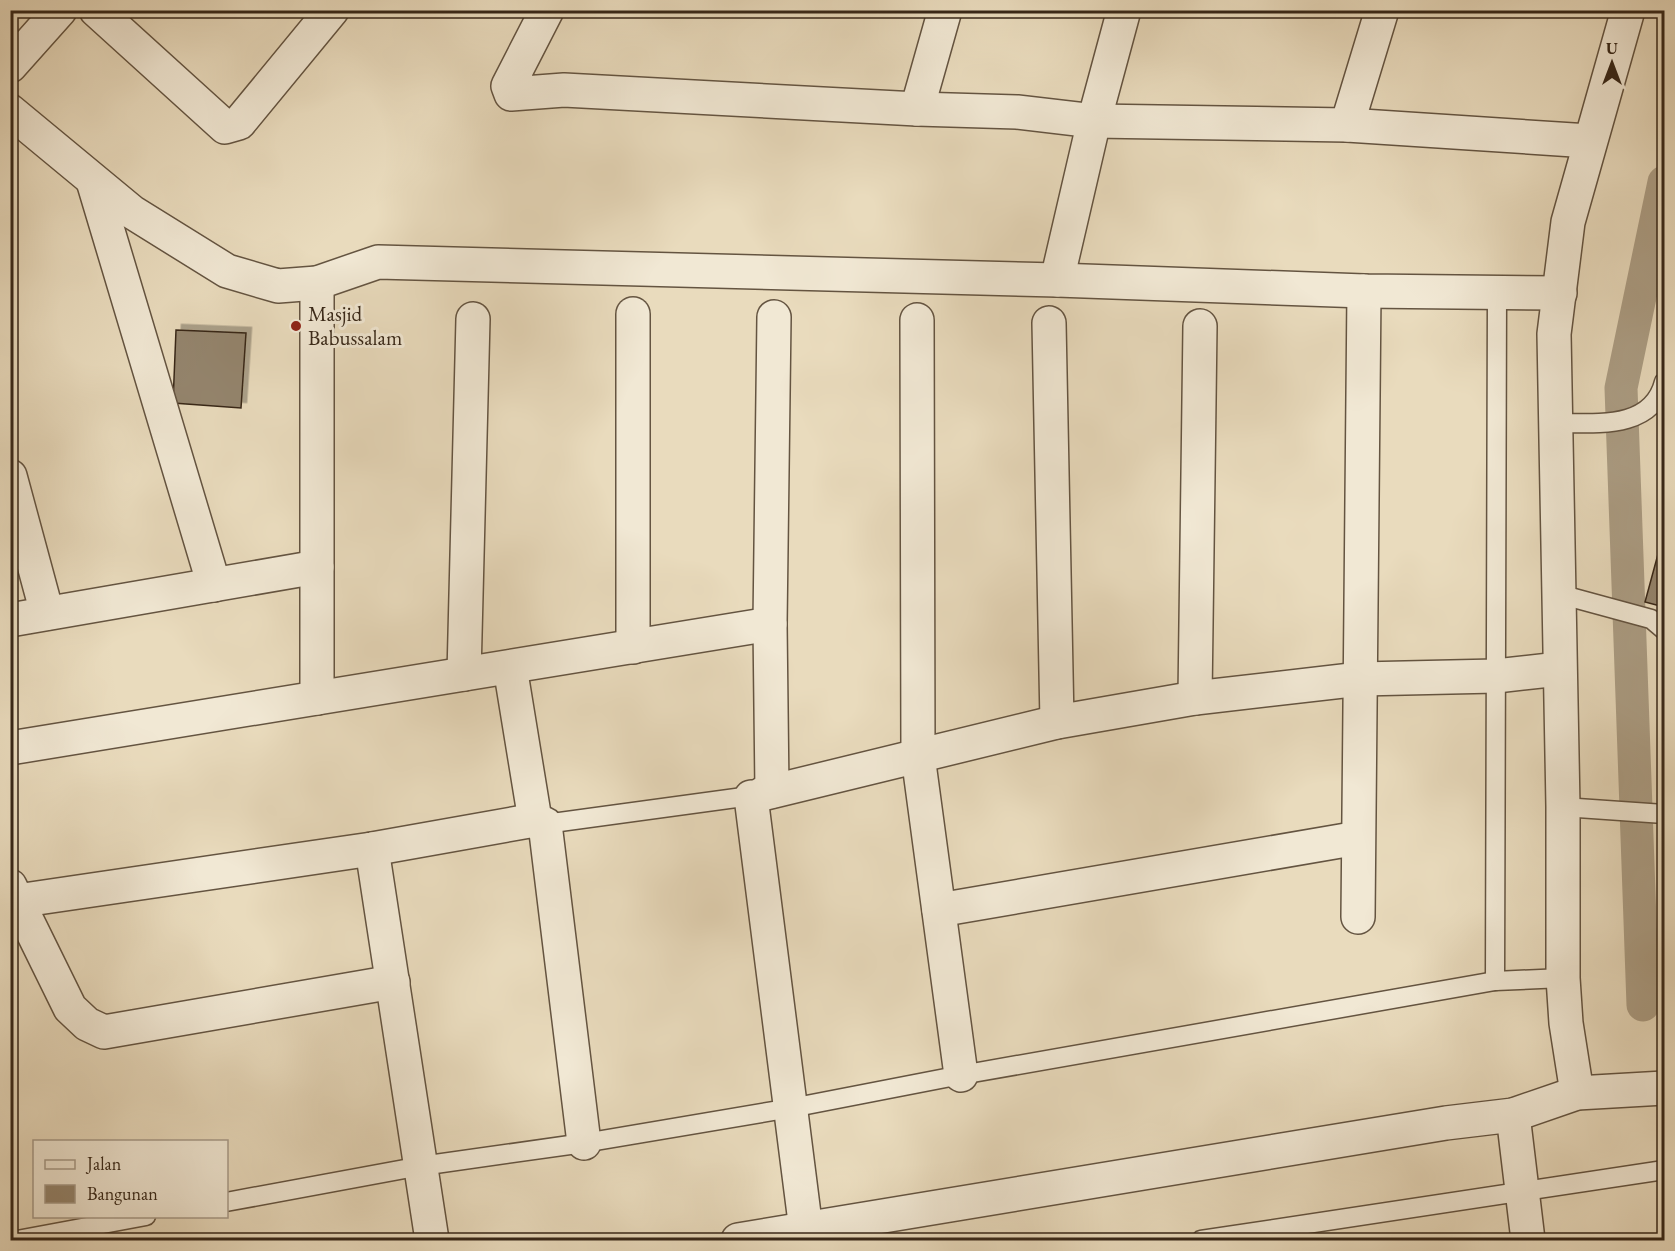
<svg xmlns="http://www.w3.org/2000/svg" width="1675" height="1251" font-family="'EB Garamond',serif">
  <defs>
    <filter id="shadow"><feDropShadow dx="5.5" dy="-5.5" stdDeviation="0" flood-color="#0004"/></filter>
  </defs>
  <rect width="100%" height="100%" fill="#e9dbbd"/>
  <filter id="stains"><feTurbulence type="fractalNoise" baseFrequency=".00333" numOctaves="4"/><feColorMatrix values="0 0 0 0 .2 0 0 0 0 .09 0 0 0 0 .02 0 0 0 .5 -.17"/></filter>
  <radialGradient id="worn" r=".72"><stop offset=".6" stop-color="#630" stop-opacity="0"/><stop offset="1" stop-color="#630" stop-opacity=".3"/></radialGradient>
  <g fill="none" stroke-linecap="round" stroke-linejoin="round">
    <!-- canal -->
    <path stroke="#ac9e85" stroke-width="33" d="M1643,1005L1621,388L1664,182"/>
  </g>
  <!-- building -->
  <g fill="#94856e" stroke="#372718" stroke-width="1.5" filter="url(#shadow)">
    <path d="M176,330L246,333L241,408L173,403Z"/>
    <path d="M1664,532V607L1645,602Z"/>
  </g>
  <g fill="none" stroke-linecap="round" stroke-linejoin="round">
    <defs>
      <g id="service">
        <path d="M1557,423C1596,423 1652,430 1664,382"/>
        <path d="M1559,594L1651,619L1664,630"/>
        <path d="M1563,807L1664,814"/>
        <path d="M545,824L758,795"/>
        <path d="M1495,981L1497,293"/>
        <path d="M226,1202L421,1166L584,1143L791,1108L961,1075L1495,981L1563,978"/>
        <path d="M17,1240L146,1216"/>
        <path d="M1201,1240L1664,1170"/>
      </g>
      <g id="minor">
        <path d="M96,10L225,127L239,123L332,10"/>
        <path d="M547,10L508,86L511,94L564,90L917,109L1017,112L1094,121L1347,125L1589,141"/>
        <path d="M10,66L60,10"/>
        <path d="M917,109L945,10"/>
        <path d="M10,111L132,212L227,271L278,286L317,283L378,262L1057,280L1364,291L1560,293"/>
        <path d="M1347,125L1382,10"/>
        <path d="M93,181L214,585"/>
        <path d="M1057,280L1094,121L1124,10"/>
        <path d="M317,283V698"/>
        <path d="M917,320L918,756L961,1075"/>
        <path d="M1049,323L1057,722"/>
        <path d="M10,476L47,613"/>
        <path d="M10,620L317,567"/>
        <path d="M633,647V314"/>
        <path d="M510,667L535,820"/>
        <path d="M464,674L473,319"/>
        <path d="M1195,698L1200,326"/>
        <path d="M10,748L770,624"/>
        <path d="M772,791L770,624L774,317"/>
        <path d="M762,794L1057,722L1195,698L1360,679L1496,676L1559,669"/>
        <path d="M751,797L806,1230"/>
        <path d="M372,849L432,1240"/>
        <path d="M10,886L70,1008L87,1024L104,1032L393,982"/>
        <path d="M17,901L372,849L535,820L545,824L584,1143"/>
        <path d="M939,910L1358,838"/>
        <path d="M1358,917L1364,291"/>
        <path d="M1513,1115L1528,1240"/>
      </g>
      <g id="tertiary">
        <path d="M1577,1093L1566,1023L1563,978V807L1554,334L1568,222L1628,10"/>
        <path d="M738,1240L1446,1123L1513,1115L1577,1093L1664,1088"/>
      </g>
    </defs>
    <!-- service casing -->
    <use href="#service" stroke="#645441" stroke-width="21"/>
    <!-- minor casing -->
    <use href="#minor" stroke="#645441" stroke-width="36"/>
    <!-- tertiary casing -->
    <use href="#tertiary" stroke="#645441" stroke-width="36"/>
    <!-- service -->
    <use href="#service" stroke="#f1e8d4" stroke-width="18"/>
    <!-- minor -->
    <use href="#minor" stroke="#f1e8d4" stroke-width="33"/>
    <!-- tertiary -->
    <use href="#tertiary" stroke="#f1e8d4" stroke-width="33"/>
  </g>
  <!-- markers -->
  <circle fill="#8f2418" stroke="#f1e8d4" stroke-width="2" cx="296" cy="326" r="6"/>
  <g text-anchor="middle" stroke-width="6" stroke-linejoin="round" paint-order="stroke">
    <!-- poi labels -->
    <g font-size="21" fill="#372718" stroke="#f1e8d4" text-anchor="start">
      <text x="308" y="321">Masjid<tspan x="308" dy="24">Babussalam</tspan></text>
    </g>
  </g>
  <!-- margin -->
  <rect width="1675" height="1251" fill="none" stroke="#e9dbbd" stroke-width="36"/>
  <rect x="12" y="12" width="1651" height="1227" fill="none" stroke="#372718" stroke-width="3"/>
  <rect x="18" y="18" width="1639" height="1215" fill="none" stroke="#372718" stroke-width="1.5"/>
  <!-- legend -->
  <rect x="33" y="1140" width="195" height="78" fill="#f1e8d4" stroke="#a79b89" stroke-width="1.5"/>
  <rect x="45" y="1160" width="30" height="9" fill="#f1e8d4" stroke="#a79b89" stroke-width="1.5"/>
  <text x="87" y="1170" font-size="18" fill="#372718">Jalan</text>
  <rect x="45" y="1185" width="30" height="18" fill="#94856e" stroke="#a79b89" stroke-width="1.5"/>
  <text x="87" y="1200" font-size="18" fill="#372718">Bangunan</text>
  <!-- north arrow -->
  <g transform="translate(1612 63)" stroke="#f1e8d4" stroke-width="4.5" paint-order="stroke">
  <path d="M0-4.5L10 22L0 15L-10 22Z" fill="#372718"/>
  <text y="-9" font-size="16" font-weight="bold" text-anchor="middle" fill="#372718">U</text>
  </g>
  <rect width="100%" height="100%" filter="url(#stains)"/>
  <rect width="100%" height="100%" fill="url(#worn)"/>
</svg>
